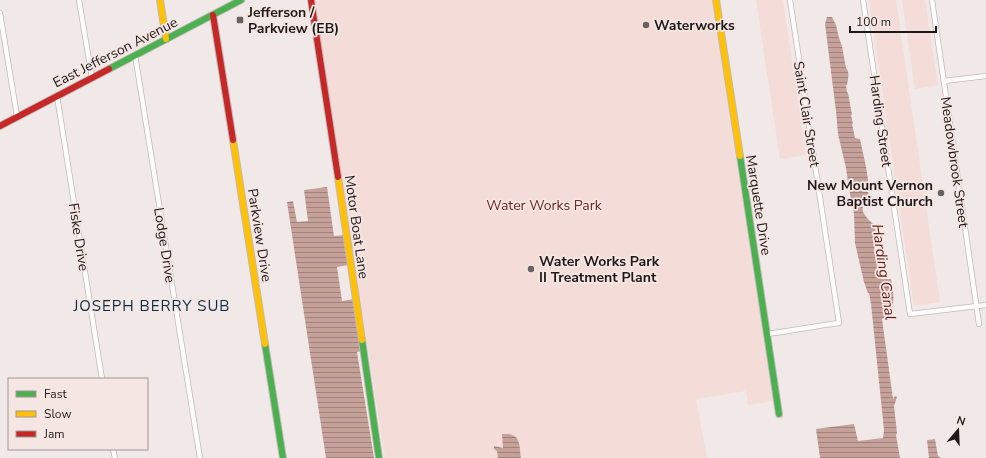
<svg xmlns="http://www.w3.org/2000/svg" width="986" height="458" font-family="'Nunito Sans',sans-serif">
  <defs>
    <pattern id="water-rules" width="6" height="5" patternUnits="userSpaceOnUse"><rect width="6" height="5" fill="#c5a19a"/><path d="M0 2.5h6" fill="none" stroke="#9f827d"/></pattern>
  </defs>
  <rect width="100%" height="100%" fill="#f1e9e7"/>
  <!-- green -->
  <g fill="#f4dcd8">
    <path d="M313,0H712L773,401L748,405L746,391L696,399L707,458H521L519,444L503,448L494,446L497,450L498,458H385Z"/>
    <path d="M756,0H783L806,155L780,159Z"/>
    <path d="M869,0H896L940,302L914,306Z"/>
    <path d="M902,0H925L938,85L915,89Z"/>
  </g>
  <!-- water -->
  <g fill="url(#water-rules)">
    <path d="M827,17H832L836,25L839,38L842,46L846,68C850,72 848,79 847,85H846L847,92L848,93L852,115H851L853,124H852L855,138L860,139L866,167L869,186H867L870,201L862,202L863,212L867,218L873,224L875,229L876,237L874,251L881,279H891C894,292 897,312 882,319L893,399L895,396L897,397L894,406L897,433L896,435L900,458H820L816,429L854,424L858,441L883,438L884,430L871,304L869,293H868L864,282L855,243L854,214L849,189L846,168L838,134L836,111L825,24Z"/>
    <path d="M327,187L334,236L344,235L349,265L337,267L342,301L354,299L362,351L357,352L374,458H326L287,202L293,201L297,222L308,221L304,190Z"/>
    <path d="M502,434C521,433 519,443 521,458H498L497,451L494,449V446L503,448Z"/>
    <path d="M935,439L938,456L941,458H929L927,440Z"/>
  </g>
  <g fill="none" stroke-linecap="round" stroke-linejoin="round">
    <defs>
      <g id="street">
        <path d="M79,0L92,78"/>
        <path d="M863,0L910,314L986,305"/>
        <path d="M932,0L979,324"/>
        <path d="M0,13L17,116"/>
        <path d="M135,55L200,458"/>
        <path d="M944,81L986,76"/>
        <path d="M57,96L102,379"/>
        <path d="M767,334C791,331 815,326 839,323L790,0"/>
        <path d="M113,449L115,458"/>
      </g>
      <g id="fast">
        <path d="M109,69L241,0"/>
        <path d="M740,156L779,414"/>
        <path d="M362,340L379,458"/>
        <path d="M265,344L283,458"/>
      </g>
      <g id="slow">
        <path d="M160,0L166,39"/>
        <path d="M716,0L740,156"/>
        <path d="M233,140L265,344"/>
        <path d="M338,177L362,340"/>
      </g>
      <g id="jam">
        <path d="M311,0L338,177"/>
        <path d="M213,15L233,140"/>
        <path d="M0,126L109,69"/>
      </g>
    </defs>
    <!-- street casing -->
    <use href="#street" stroke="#c0bab8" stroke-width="6"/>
    <!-- fast casing -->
    <use href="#fast" stroke="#c0bab8" stroke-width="8"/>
    <!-- slow casing -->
    <use href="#slow" stroke="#c0bab8" stroke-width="8"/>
    <!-- jam casing -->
    <use href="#jam" stroke="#c0bab8" stroke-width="8"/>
    <!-- street -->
    <use href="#street" stroke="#fdfcfb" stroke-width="4.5"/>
    <!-- fast -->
    <use href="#fast" stroke="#4caf50" stroke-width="6"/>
    <!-- slow -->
    <use href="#slow" stroke="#ffc107" stroke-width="6"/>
    <!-- jam -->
    <use href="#jam" stroke="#c62828" stroke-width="6"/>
  </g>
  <!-- markers -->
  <g fill="#686260" stroke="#f5e6e3" stroke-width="1.5">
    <rect x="236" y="16" width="8" height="8" rx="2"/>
    <circle cx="646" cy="25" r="4"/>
    <circle cx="941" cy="193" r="4"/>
    <circle cx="531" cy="269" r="4"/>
  </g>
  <g text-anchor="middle" stroke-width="3.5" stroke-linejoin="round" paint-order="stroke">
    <!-- poi labels -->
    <g font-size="14" font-weight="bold" fill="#1e1918" stroke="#f5e6e3" text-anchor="start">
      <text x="248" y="17">Jefferson /<tspan x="248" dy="16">Parkview (EB)</tspan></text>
      <text x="654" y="30">Waterworks</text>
      <text x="933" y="190" text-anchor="end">New Mount Vernon<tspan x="933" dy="16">Baptist Church</tspan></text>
      <text x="539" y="266">Water Works Park<tspan x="539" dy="16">II Treatment Plant</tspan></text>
    </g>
    <!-- street labels -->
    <g font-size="14" fill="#1e1918" stroke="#f5e6e3">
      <text transform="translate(115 52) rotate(-27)" y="5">East Jefferson Avenue</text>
      <text transform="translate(807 114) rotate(81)" y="5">Saint Clair Street</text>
      <text transform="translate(881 121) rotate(82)" y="5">Harding Street</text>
      <text transform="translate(955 162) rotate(82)" y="5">Meadowbrook Street</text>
      <text transform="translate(759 205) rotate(81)" y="5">Marquette Drive</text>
      <text transform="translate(357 227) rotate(82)" y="5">Motor Boat Lane</text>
      <text transform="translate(260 235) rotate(81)" y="5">Parkview Drive</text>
      <text transform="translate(79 237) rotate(81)" y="5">Fiske Drive</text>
      <text transform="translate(165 245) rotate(81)" y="5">Lodge Drive</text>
    </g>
    <!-- park labels -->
    <g font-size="14" fill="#6b2c22" stroke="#f5e6e3">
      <text x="544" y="210">Water Works Park</text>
    </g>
    <!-- water labels -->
    <g font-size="15" font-style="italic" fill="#5d1f17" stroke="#f5e6e3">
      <text transform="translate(884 272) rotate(82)" y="5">Harding Canal</text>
    </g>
    <!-- neighbourhood labels -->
    <g font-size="15" letter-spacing="1" fill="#062d44" stroke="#f5e6e3">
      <text x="152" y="311">JOSEPH BERRY SUB</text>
    </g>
  </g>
  <!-- legend -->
  <rect x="8" y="378" width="140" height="72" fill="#f5e6e3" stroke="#9f9492"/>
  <rect x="16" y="391" width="20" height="6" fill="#4caf50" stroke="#9f9492"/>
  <text x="44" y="398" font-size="12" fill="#1e1918">Fast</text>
  <rect x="16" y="411" width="20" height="6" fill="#ffc107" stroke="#9f9492"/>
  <text x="44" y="418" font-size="12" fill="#1e1918">Slow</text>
  <rect x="16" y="431" width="20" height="6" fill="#c62828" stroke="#9f9492"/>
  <text x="44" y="438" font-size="12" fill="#1e1918">Jam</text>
  <!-- north arrow -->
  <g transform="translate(958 430) rotate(19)" stroke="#f5e6e3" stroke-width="3" paint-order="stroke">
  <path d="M0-3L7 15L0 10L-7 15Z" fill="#1e1918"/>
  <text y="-6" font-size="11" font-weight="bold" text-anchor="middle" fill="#1e1918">N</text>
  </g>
  <!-- scale -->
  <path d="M850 26v6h86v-6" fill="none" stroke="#1e1918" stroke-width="2"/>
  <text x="856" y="26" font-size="12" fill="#1e1918" stroke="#f5e6e3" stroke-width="3" paint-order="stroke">100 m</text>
</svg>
